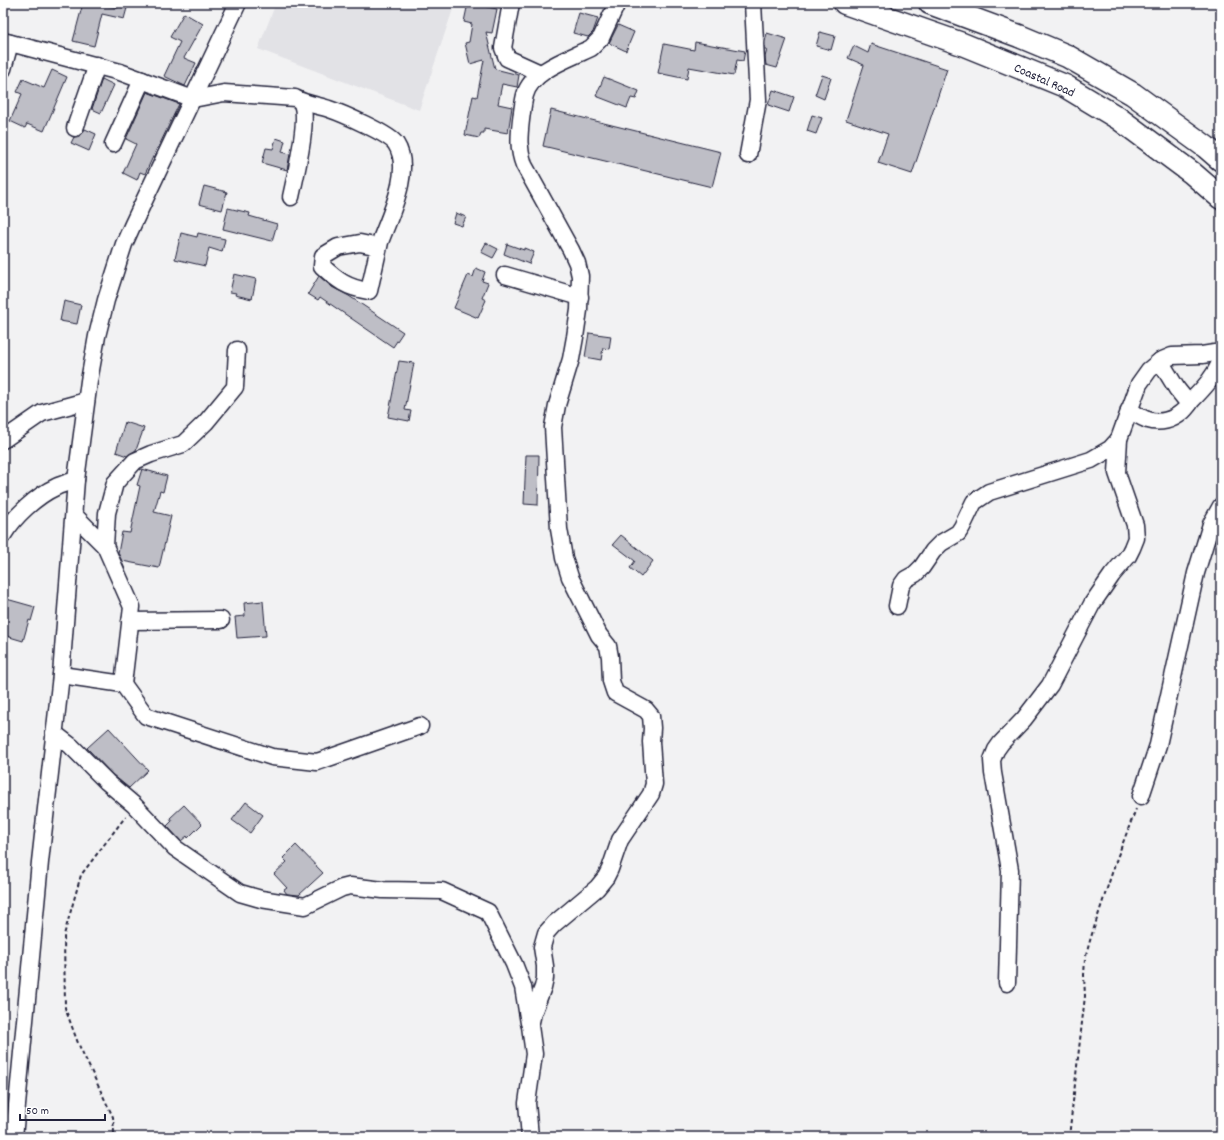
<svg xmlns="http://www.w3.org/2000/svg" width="1224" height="1140" font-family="Dekko,sans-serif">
  <rect width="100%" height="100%" fill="#f2f2f3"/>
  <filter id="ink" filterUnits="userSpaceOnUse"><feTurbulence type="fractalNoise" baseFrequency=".025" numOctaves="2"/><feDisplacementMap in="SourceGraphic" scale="8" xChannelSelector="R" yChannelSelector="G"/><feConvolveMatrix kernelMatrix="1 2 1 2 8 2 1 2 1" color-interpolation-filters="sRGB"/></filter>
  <g filter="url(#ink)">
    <!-- built -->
    <path fill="#e2e2e6" d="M276,3H455L419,110L258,49Z"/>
    <!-- building -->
    <g fill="#bebec6" stroke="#22223b">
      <path d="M83,3H98L118,8V6L127,8L124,19L102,14L94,46L73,41Z"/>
      <path d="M468,3L497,9L492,33L486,32L495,69L519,75L517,87L502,84L498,104L512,107L508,133L484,129V133H481L479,138L465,135L473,96L477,97L484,60L470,64L465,43L469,42L472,24L464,22Z"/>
      <path d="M184,13L203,24L184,58L196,63L185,86L164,76L180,42L170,37Z"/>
      <path d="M579,13L598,18L593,32L588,37L573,33Z"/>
      <path d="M618,25L634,32L626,51L609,43Z"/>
      <path d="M820,32L835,36L831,50L816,46Z"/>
      <path d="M767,33L787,39L777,68L766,65L765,57L767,50H765V42Z"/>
      <path d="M695,42L745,51L743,61L737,60L734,75L689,67L687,79L658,73L664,44L694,50Z"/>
      <path d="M871,44L947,69L912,174L878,163L888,134L846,120L864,65L848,58L854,46L868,53Z"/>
      <path d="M52,70L67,77L44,131L27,124L25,128L10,121L22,94L17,92L23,79L44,88Z"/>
      <path d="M822,75L831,78L824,99L815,95Z"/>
      <path d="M604,77L639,91L636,99L631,98L627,108L596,96Z"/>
      <path d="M102,79L114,85L101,113L92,109Z"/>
      <path d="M773,90L794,97L789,112L768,105Z"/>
      <path d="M147,92L179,104L158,148H157L145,174L140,172L137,180L123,173L136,144L126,139Z"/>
      <path d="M551,110L721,152L712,187L543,146Z"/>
      <path d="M812,115L822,118L816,134L807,131Z"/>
      <path d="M85,129L96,134L89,151L71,143L74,137L81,135Z"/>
      <path d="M276,138L285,141L282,152L290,154L287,170L262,163L266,148L273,149Z"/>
      <path d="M204,186L227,192L222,210L199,204Z"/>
      <path d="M228,208L250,213L249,216L277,224L272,241L223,229Z"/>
      <path d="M456,213L466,217L462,226L453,223Z"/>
      <path d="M181,233L197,237L198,233L225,239L222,252L209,248L205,266L175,259Z"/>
      <path d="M486,243L498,249L493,258L481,252Z"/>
      <path d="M507,244L524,250V248L534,252L529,264L504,254Z"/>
      <path d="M476,268L485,272L482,281L488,283L482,298L486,300L478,318L454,308L468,275L473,277Z"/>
      <path d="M234,274L256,279L252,299L235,295L236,293L230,292Z"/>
      <path d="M319,276L332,287L349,296L403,332L393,347L320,297L318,300L308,294Z"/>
      <path d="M64,301L81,305L77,324L60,321Z"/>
      <path d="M589,333L611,336L609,349L603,348L601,360L585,357Z"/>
      <path d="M399,361L414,363L405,410L411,411L409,421L388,417Z"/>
      <path d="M125,422L144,428L136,450L127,456L116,452Z"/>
      <path d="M526,455H539L538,505L524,504Z"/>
      <path d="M142,469L167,476L163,492L160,491L154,512L171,516L159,568L122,561L118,553L122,532L130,533L140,486L137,485Z"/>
      <path d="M621,535L653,561L641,577L630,568L635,561L613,544Z"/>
      <path d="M3,598L35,607L31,621L29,620L23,641L3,635Z"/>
      <path d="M263,601L266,636L237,638L235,617L245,616L244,603Z"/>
      <path d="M109,728L148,770L129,788L113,775L87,748Z"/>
      <path d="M246,802L263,815L250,833L232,820Z"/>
      <path d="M184,805L202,824L188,838L187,836L181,841L167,826L172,821L170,818Z"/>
      <path d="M296,845L323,873L299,895L287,894L284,890L287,888L274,874L287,862L283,858Z"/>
    </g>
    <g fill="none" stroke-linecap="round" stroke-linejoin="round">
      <defs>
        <g id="minor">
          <path d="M511,3L503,48L507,58L540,73"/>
          <path d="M3,41L120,72L193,99L224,93L295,98C305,104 317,105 329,109C341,113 390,134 396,144C413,170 390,215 380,242L379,247L360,243L338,247L323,256L322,266C337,280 347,288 369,291L380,242"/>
          <path d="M3,69L10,43"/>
          <path d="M75,128L97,65"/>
          <path d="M113,144L142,80"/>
          <path d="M748,155L758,100L753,3"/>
          <path d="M291,197C295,178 310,117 301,102"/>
          <path d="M505,275L580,297"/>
          <path d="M1160,361L1177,389L1189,404"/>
          <path d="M1129,410C1135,413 1141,418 1148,420C1160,424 1173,420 1182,412C1186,409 1189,404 1192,400C1204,388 1214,377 1221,361"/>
          <path d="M3,440L42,413L86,401"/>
          <path d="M74,515L105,546L132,607L123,684L146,716L272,757L317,762L420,726"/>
          <path d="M3,535C14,517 36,496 56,487C62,484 70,482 76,480"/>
          <path d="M105,546L107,513L115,483L135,461L151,454L183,444L206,422L235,387L237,350"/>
          <path d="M897,606L901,586L906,579L915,574L922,567L933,551L941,543L958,533L962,527L974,502L989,492L1091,460L1110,449L1119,439"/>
          <path d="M130,621L221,620"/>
          <path d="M61,675L123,684"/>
          <path d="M54,733L71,746L107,782L134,805L175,848L240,893L261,899L305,906L342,888L350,886L383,890L442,891L488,912L514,964L523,987L529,1023"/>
          <path d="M1141,796L1158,745L1196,573L1211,524L1221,506"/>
          <path d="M1007,983L1010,870L993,773L992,760L996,750L1001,743L1024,719L1050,685L1092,604L1112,575L1128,556L1132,548L1136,538L1135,525L1117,473L1119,439L1139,384L1149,370L1160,361L1172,356L1202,355L1221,352"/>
          <path d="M14,1137L40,862L61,675L76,480L89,381L97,336L106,300L124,244L133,224L238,3"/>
          <path d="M530,1137L527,1103L534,1054L530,1026L533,1013L543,987L545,978V966L542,947L546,933L554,924L597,888L606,877L610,869L620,840L651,794L654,784L651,742L652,728L651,716L646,710L615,693L611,681L610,657L608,646L599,635L570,577L564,558L559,529L553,427L557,405L571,359L575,337L579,310L580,276L577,263L571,250L524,165C518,149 519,137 521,120C522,112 523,103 525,95C532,70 569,59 591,48L601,38L617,3"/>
        </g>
        <g id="highway">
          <path d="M845,3L962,44L1065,86L1118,118L1192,173L1221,198"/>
          <path d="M930,3L1019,36L1067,56L1133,94L1206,147L1221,160"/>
        </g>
      </defs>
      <!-- minor casing -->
      <use href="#minor" stroke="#22223b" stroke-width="19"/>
      <!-- highway casing -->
      <use href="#highway" stroke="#22223b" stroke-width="25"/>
      <!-- path -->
      <g stroke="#22223b" stroke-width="2" stroke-dasharray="4 3" stroke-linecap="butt">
        <path d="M114,1133L113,1117L78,1043L65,1008L64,935L81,875L126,816"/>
        <path d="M1069,1137L1085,996L1084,975L1085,959L1091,937L1117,858L1136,809"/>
      </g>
      <!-- minor -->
      <use href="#minor" stroke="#fff" stroke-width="16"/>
      <!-- highway -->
      <use href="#highway" stroke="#fff" stroke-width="22"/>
    </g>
  </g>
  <g text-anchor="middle" stroke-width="3.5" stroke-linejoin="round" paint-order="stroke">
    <!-- street labels -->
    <g font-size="13" fill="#22223b" stroke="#fff">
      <text transform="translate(1045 79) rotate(24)" y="5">Coastal Road</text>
    </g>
  </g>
  <!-- margin -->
  <rect width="1224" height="1140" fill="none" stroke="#fff" stroke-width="16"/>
  <rect x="8" y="8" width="1208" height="1124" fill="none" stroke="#22223b" stroke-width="1.5" filter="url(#ink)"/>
  <!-- scale -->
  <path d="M20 1114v6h85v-6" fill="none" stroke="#22223b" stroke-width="2"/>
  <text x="26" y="1114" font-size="12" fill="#22223b" stroke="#ffffff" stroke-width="3" paint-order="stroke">50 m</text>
</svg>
